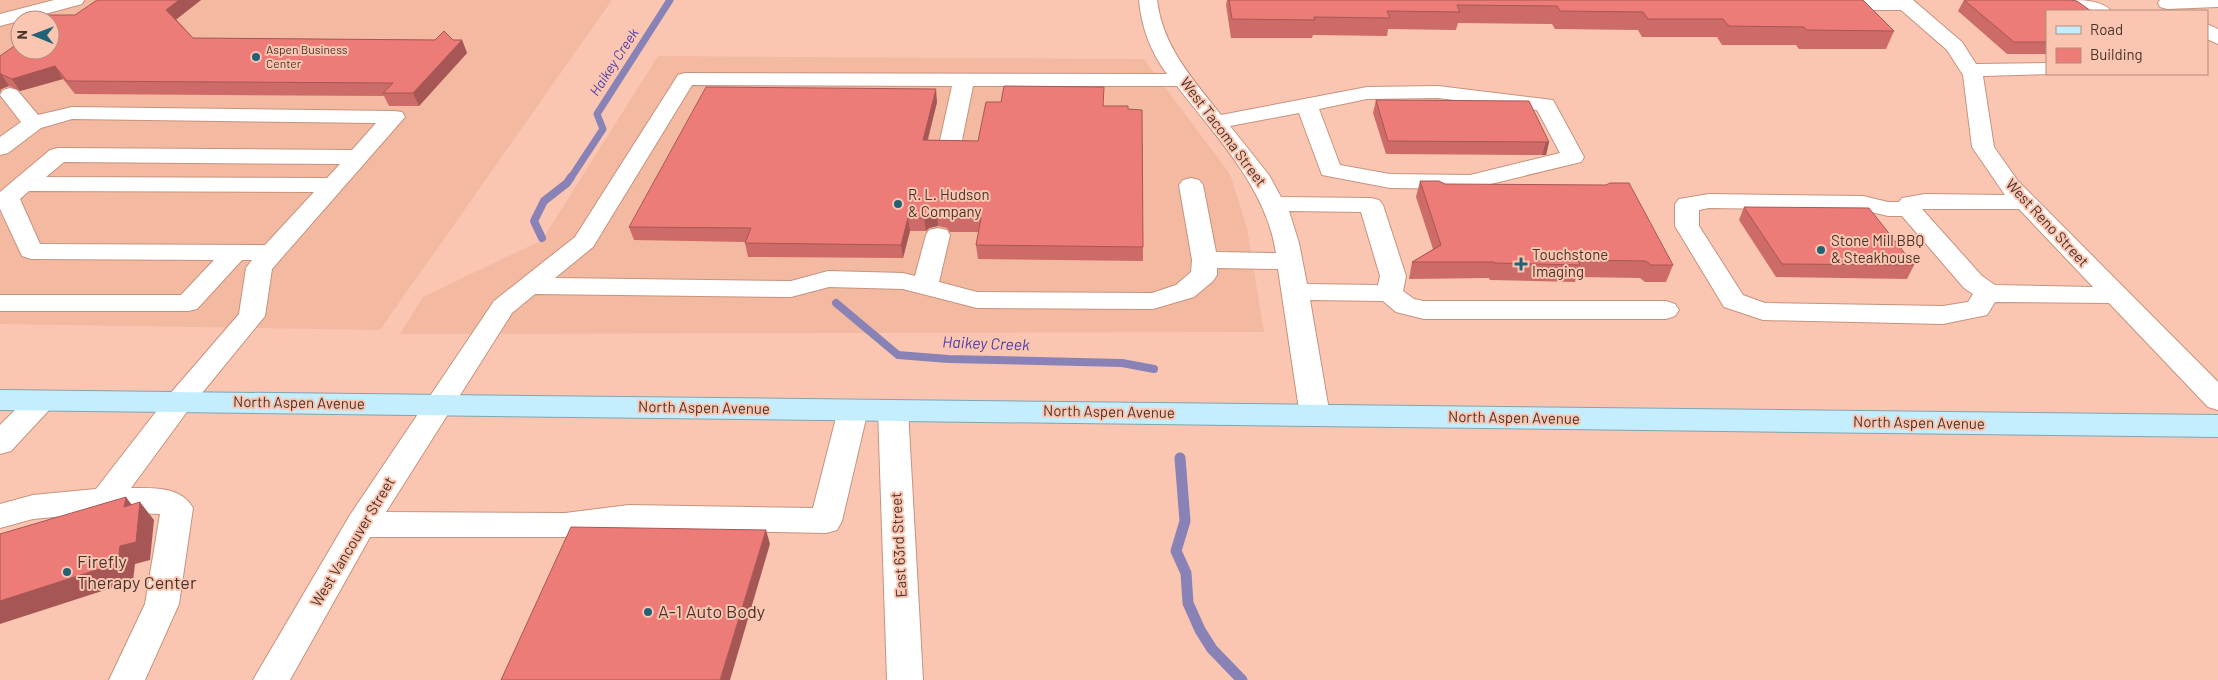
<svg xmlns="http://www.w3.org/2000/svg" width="2218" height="680" font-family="Barlow,sans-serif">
  <rect width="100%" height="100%" fill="#fbc6b1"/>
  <!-- built -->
  <g fill="#f4b9a1" fill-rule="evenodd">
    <path d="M0,0H612L380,330L0,324ZM20,20H50V50H20Z"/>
    <path d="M658,56L1144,59L1230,174L1247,228L1264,332L400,334L423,297L542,240Z"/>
  </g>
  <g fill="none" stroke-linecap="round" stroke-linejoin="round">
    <!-- stream-far2 -->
    <path stroke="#8882b7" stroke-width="7" d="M570,179L603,129L597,114L670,0"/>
    <!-- stream-far1 -->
    <g stroke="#8882b7" stroke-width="8">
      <path d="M542,238L534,221L544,201L567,183L571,177"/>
      <path d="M836,303L898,355L948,359L1122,363L1154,369"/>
    </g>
    <!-- stream -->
    <path stroke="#8882b7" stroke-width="11" d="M1180,458L1185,521L1176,551L1186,573L1188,603L1200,630L1212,649L1242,680"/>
    <defs>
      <g id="minor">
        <path d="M54,0H84L82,4L0,26V14Z"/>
        <path d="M1139,0H1157C1163,48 1193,79 1221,115L1367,87L1438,86L1553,100L1584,157L1581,162L1470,189L1390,188L1322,175L1299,113L1230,126L1269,175L1281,197L1371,198L1379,200L1383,205L1406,276L1403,291L1414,299L1424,301H1666L1675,304L1679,310L1675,316L1666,319H1424L1396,312L1383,301L1310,300L1330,416L1325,423L1315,426L1305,423L1300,416L1278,269L1217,268V275L1213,281L1194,297L1153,309L977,308L903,289L829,287L791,297L535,294L512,313L386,512L565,513L629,505L813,508L838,410L843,403L853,400L863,403L868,410L842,521L837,530L826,533L629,529L565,537H370L290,680H253L350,515L494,301L575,237L678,75L685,73L1167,74C1151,53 1141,26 1139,0ZM692,85L952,86L939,145L942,150L950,152L958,150L961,145L973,86H1177C1216,137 1266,187 1276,253L1216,252L1203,185L1199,180L1191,178L1183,180L1179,185L1192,260L1191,272L1176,285L1152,293L977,292L939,282L950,235L947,230L938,228L929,230L926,235L915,276L903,273L828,271L791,281L555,278L593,247ZM1438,98L1537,110L1560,153L1470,175L1390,174L1340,165L1319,109L1367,99ZM1289,211L1361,212L1380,276L1378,285L1307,284L1299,243Z"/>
        <path d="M1824,0H1913L1962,42L1976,64L2047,63V74H2052L1983,76L1994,147L2018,181L2218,382V410L2208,407L2109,303L1995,302L1987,315L1943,324L1763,320L1724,307L1675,226V204L1679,199L1709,194L1863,196L1888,202H1899L1902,198L1925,194L2005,195L1972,147L1963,75L1947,50L1901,10H1830L1823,8L1821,4ZM1709,208L1863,210L1888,216H1902L1964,288L1973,294L1968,302L1943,306L1765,303L1743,295L1699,226V210ZM1922,209H2019L2093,287L1995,285L1982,276Z"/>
        <path d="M2068,0C2082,0 2102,0 2111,11C2097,12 2077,13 2068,0Z"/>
        <path d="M2160,0H2218V7L2167,9L2160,7L2158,3Z"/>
        <path d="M2207,24L2218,29V44L2207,39Z"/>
        <path d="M10,88L17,90L38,115L72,107L394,111L402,112L405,117L272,269L265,316L189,409L131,488C153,488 181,486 193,508L179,604L145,680H109L145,604L160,514L105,512L33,519L0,528V504L33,495L96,489L169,395L239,314L246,268L252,260H242L197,309L188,311H0V295H181L214,260L31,259L22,256L0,209V192L50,150L58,148L352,150L376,123L72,119L41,128L8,153L0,155V137L21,122L0,95L3,90ZM64,162L340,164L327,178L46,177ZM29,191L314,192L265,245L40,244L20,199Z"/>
        <path d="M41,391L51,394L56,401L51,408L11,451L0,454V425L31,394Z"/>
        <path d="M893,400L903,403L908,410L923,680H887L878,410L883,403Z"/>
      </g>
      <path id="major" d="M0,390L2218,415V437L0,410Z"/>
    </defs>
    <!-- minor casing -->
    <use href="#minor" stroke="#c5937f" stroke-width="2"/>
    <!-- major casing -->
    <use href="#major" stroke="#7fa5b3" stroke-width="2"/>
    <!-- minor -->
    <use href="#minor" fill="#fff" fill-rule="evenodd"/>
    <!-- major -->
    <use href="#major" fill="#c4eefd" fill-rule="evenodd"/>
  </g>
  <!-- wall -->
  <g fill="#cc6b68">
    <path d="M97,0H201L176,19L193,38L462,40L467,53L419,106H389L384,96L75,94L63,79L20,91L9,86L1,89L0,92V56L75,15Z"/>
    <path d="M1227,0H1863L1894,31L1886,49H1799L1796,45H1722L1717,37H1642L1638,30L1555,29L1552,24L1458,23L1456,30L1388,29L1387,36L1313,35L1312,38H1231L1226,5Z"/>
    <path d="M1964,0L2047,11V54H2007L1958,11Z"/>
    <path d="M1376,100L1549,142L1546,155H1542L1386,154L1373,113Z"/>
    <path d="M937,102L928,140L978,141L1104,106L1143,247V261L978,259L976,245L979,232H950L947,228L938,226L929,228L926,231H910L903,258L748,257L745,243V242L634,240L629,227Z"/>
    <path d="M1420,181L1445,184L1673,265L1666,282H1645L1640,278L1576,277L1575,282L1490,280L1489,278L1409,279L1412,262L1433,249L1416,197Z"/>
    <path d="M1744,207L1914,265L1907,279L1776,277L1739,220Z"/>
  </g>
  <!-- shaded-wall -->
  <g fill="#a65755">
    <path d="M179,0H201L173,22L166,10Z"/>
    <path d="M462,40L467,53L419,106L413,93Z"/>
    <path d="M55,66L63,79L20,91L12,79Z"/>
    <path d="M0,74H1L9,86L1,89L0,92Z"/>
    <path d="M936,89L937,102L924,153L923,140Z"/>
    <path d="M1546,142H1549L1546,155H1542Z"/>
    <path d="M937,213L938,226L929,228L926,231L924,218L927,215Z"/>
    <path d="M908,218L910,231L903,258L901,245Z"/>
    <path d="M126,497L138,513L140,502L154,520L150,560L135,564L133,581L0,624V601L124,507Z"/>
    <path d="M766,530L770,544L730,680H720Z"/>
  </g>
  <!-- building -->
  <g fill="#ed7c79" stroke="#a65755">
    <path d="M97,0H179L166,10L193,38L435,40L444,31L453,40H462L413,93H383L393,83L67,81L55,66L12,79L1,74H0V56L20,42V50H50V20H32L40,15H75Z"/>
    <path d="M1229,0H1863L1894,31L1807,30L1804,27L1729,26L1723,19H1648L1643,12L1560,11L1557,6L1457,5L1460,12L1387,11L1390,18L1314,17L1315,20L1232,19Z"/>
    <path d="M1964,0H2070L2077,1L2091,11H2047V42H2014Z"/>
    <path d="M1004,86L1104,87L1103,106H1128V109L1142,110L1143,247L976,245L981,218H949L946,215L937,213L927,215L924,218H908L901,245L745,243L751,228L629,227L706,87L936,89L923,140L978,141L986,102H1001Z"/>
    <path d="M1376,100L1529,101L1549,142H1546L1388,141Z"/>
    <path d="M1420,181H1439L1445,184L1606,185L1610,183H1629L1673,265H1651L1646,261L1578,260L1580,265L1494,263V262H1412L1441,245Z"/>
    <path d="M1744,207L1869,208L1914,265L1782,264Z"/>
    <path d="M126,497L124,507L140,502L136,542L120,546L118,563L0,601V534Z"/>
    <path d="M571,527L766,530L720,680H501Z"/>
  </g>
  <!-- markers -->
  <g fill="#226277" stroke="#fbc6b1" stroke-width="2">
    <circle cx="256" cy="57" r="5"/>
    <circle cx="898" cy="204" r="5"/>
    <circle cx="1821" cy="250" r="5"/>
    <path d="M1518.5 256.5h5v5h5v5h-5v5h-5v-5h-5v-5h5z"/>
    <circle cx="67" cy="572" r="5"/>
    <circle cx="648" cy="612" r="5"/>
  </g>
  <g text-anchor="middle" stroke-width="4" stroke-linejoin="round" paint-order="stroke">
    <!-- far-poi labels -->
    <g font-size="12" fill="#49342c" stroke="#fbc6b1" text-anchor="start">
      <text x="266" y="54">Aspen Business<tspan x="266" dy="14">Center</tspan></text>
    </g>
    <!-- far-water labels -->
    <g font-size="14" font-style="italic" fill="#4c3ead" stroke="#fbc6b1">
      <text transform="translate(614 62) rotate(-57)" y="5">Haikey Creek</text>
    </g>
    <!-- street labels -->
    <g font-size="15" fill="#49342c" stroke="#fbc6b1">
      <text transform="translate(1223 132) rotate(53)" y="5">West Tacoma Street</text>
      <text transform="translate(2047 223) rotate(47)" y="5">West Reno Street</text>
      <text transform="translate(299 403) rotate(1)" y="5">North Aspen Avenue</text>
      <text transform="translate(704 408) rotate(1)" y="5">North Aspen Avenue</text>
      <text transform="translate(1109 412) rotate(1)" y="5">North Aspen Avenue</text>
      <text transform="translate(1514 418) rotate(1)" y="5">North Aspen Avenue</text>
      <text transform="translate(1919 423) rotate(1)" y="5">North Aspen Avenue</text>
      <text transform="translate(353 542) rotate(-59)" y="5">West Vancouver Street</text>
      <text transform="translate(899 545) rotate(-93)" y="5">East 63rd Street</text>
    </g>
    <!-- poi labels -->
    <g font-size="15" fill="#49342c" stroke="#fbc6b1" text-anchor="start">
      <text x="908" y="200">R. L. Hudson<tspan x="908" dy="17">&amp; Company</tspan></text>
      <text x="1831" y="246">Stone Mill BBQ<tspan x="1831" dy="17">&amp; Steakhouse</tspan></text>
      <text x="1532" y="260">Touchstone<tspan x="1532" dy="17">Imaging</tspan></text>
    </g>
    <!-- water labels -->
    <g font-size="16" font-style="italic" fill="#4c3ead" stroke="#fbc6b1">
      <text transform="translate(986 343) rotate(2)" y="6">Haikey Creek</text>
    </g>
    <!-- near-poi labels -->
    <g font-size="18" fill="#49342c" stroke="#fbc6b1" text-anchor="start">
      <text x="77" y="568">Firefly<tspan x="77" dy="21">Therapy Center</tspan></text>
      <text x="658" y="618">A-1 Auto Body</text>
    </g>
  </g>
  <!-- legend -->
  <rect x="2046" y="10" width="162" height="65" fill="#fbc6b1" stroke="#b48c7c"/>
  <rect x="2056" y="26" width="25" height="8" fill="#c4eefd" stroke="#b48c7c"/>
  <text x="2090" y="35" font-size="15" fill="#49342c">Road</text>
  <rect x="2056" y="48" width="25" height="15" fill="#ed7c79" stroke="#b48c7c"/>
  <text x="2090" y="60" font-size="15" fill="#49342c">Building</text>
  <!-- north arrow -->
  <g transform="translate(35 35) rotate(271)"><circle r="24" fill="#fbc6b1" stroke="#b48c7c"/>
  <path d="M0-4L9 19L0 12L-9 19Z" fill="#226277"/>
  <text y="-8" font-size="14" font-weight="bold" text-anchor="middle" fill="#49342c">N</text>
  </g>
</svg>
